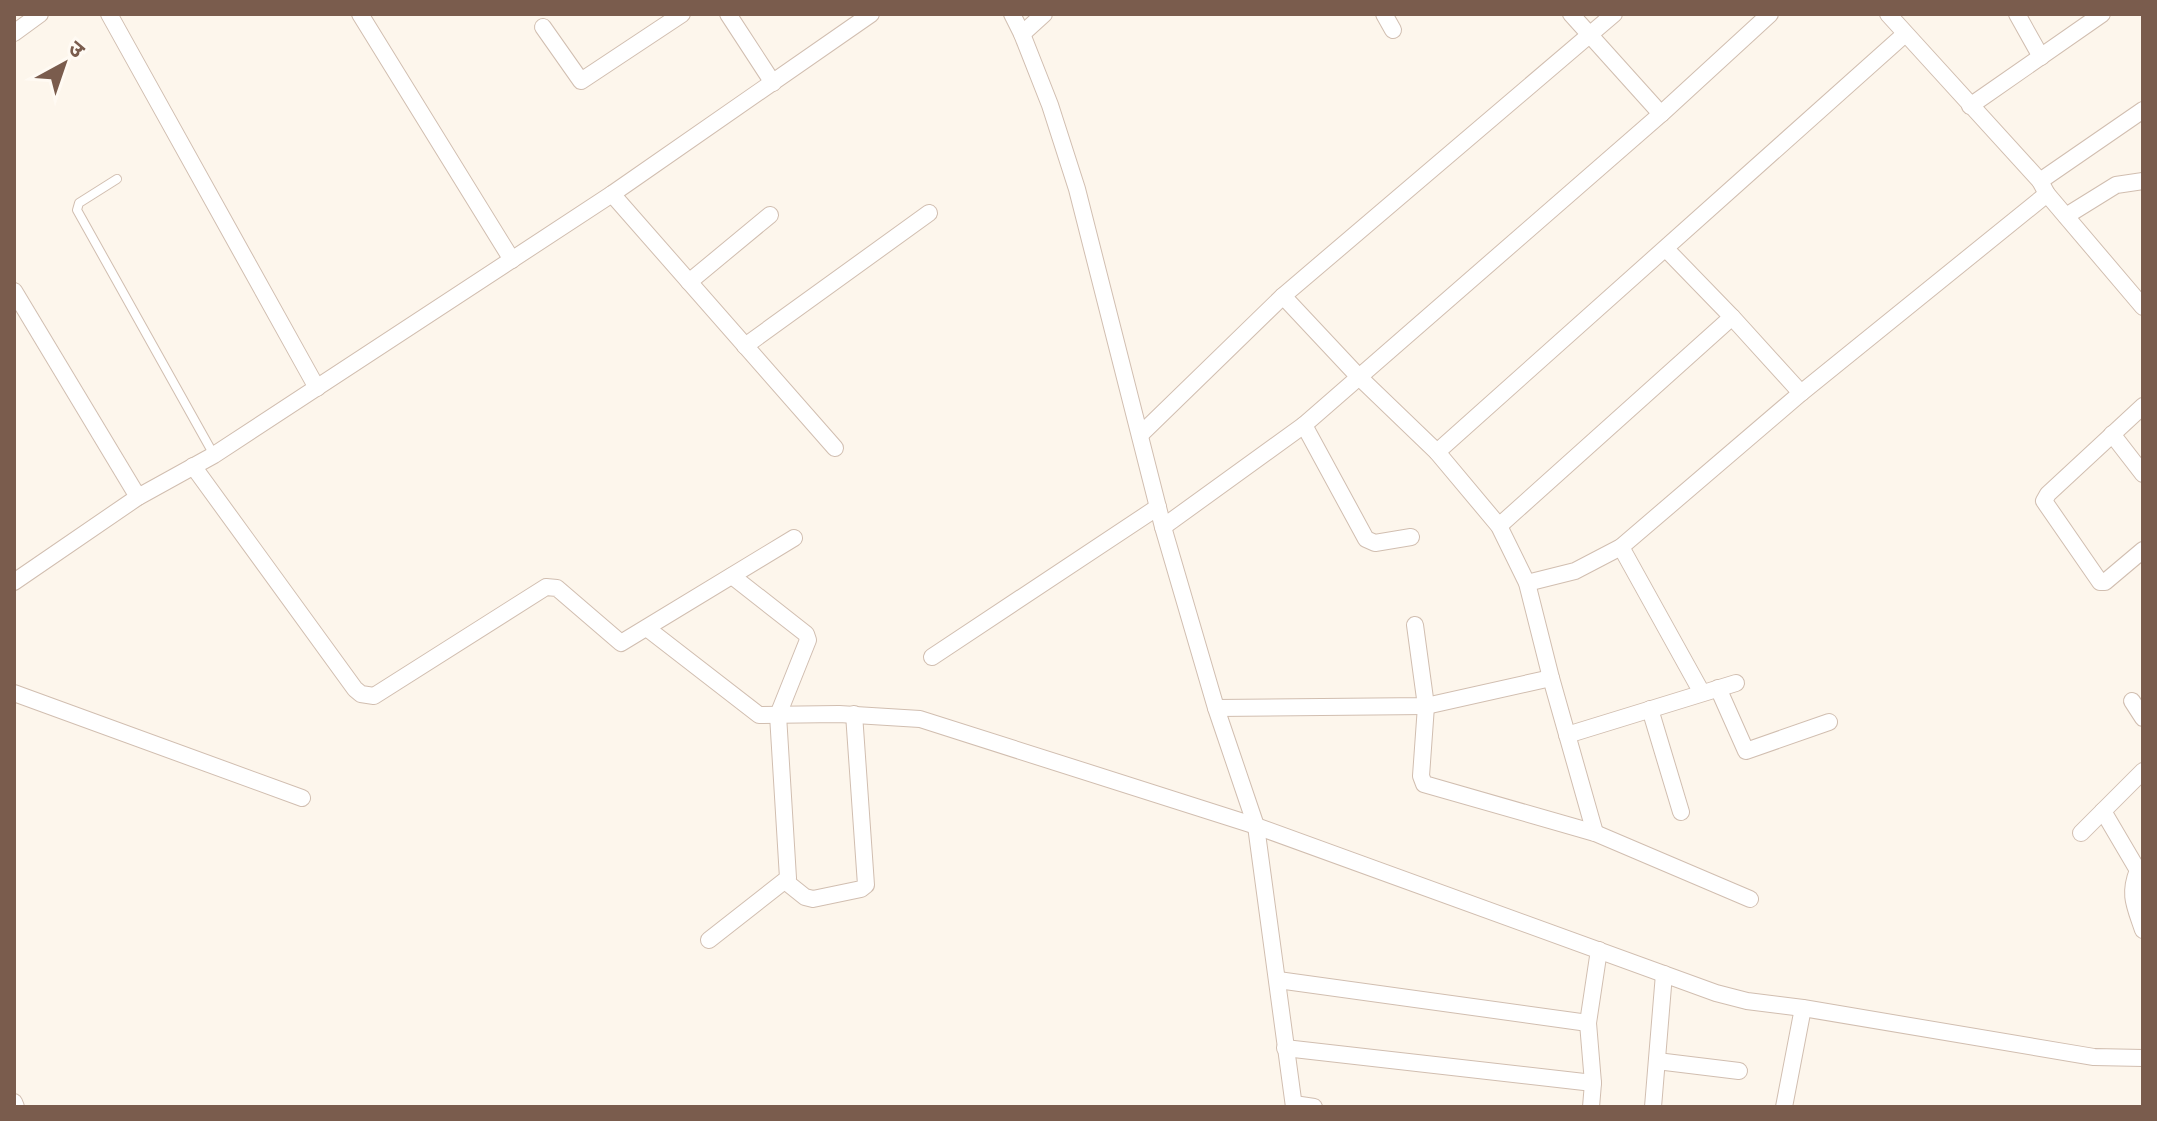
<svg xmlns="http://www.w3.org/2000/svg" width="2157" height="1121" font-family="'Source Sans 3','Noto Sans Devanagari',sans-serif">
  <rect width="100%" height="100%" fill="#fdf6ec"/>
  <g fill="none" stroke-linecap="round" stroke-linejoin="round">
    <defs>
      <path id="service" d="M117,179L79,203L77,210L214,455"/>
      <g id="minor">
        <path d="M109,14L317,388"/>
        <path d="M360,14L512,260"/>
        <path d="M728,14L773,83"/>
        <path d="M1012,14L1022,34L1050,105L1077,189L1163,527L1216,708L1256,826L1294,1107"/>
        <path d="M1384,14L1393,30"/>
        <path d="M1571,14L1661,114"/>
        <path d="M1888,14L2040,181L2047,194L2143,307"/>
        <path d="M2017,14L2041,57"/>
        <path d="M543,27L581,81L682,14"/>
        <path d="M14,33L40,14"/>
        <path d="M1022,34L1044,14"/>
        <path d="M1970,106L2102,14"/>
        <path d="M2040,181L2143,110"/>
        <path d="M612,194L835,448"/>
        <path d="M2066,216L2116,185L2143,181"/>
        <path d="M689,282L770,215"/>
        <path d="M14,291L138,497"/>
        <path d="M1283,296L1358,376L1437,452L1499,526L1527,583L1551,678L1595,833"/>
        <path d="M1732,317L1801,393"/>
        <path d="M745,346L929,213"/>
        <path d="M2143,406L2048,494L2044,501L2100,582H2105L2143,550"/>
        <path d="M1304,425L1366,539L1375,543L1411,537"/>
        <path d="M2112,434L2143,474"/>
        <path d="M1140,435L1283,296L1614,14"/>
        <path d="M1437,452L1905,34"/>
        <path d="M193,466L355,689L361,694L374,696L546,587L557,588L621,643L794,538"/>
        <path d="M1499,526L1732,317L1666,249"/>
        <path d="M1163,527L1304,425L1661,114L1770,14"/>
        <path d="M1621,547L1702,693"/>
        <path d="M14,582L138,497L214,455L612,194L871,14"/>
        <path d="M1527,583L1575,571L1621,547L1801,393L2047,194"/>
        <path d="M1415,625L1426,706L1421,776L1424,784L1595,833L1750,899"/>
        <path d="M648,629L759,715L839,714L920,719L1256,826L1716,993L1747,1001L1803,1008L2094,1057L2143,1058"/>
        <path d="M932,657L1158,507"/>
        <path d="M1718,688L1746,751L1829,722"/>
        <path d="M14,693L302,798"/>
        <path d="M2132,701L2143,718"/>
        <path d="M1216,708L1426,706L1551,678"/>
        <path d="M1650,709L1681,812"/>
        <path d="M1567,735L1736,683"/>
        <path d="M2103,811L2143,879"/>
        <path d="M2081,833L2143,771"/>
        <path d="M2138,870C2128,895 2135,906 2143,930"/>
        <path d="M785,881L805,897L813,899L861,889L866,885L854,714"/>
        <path d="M709,940L788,878L778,715L808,640L806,634L732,576"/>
        <path d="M1278,980L1588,1023"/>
        <path d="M1285,1048L1593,1083"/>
        <path d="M1657,1061L1739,1071"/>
        <path d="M14,1102L16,1107"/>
        <path d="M1294,1104L1314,1107"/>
        <path d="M1591,1107L1593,1083L1588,1023L1599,950"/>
        <path d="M1653,1107L1664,974"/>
        <path d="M1784,1107L1803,1008"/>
      </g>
    </defs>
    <!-- service casing -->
    <use href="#service" stroke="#d1beb0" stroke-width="10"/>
    <!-- minor casing -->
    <use href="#minor" stroke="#d1beb0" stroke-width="18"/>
    <!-- service -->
    <use href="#service" stroke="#fff" stroke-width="8"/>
    <!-- minor -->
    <use href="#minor" stroke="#fff" stroke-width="16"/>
  </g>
  <!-- border -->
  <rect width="2157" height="1121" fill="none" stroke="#7a5c4d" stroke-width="32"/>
  <!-- north arrow -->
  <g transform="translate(64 64) rotate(40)" stroke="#fffaf3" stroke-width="6" paint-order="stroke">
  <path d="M0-6L14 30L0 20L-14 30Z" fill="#7a5c4d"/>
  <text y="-12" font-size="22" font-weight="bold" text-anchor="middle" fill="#7a5c4d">उ</text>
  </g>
</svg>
